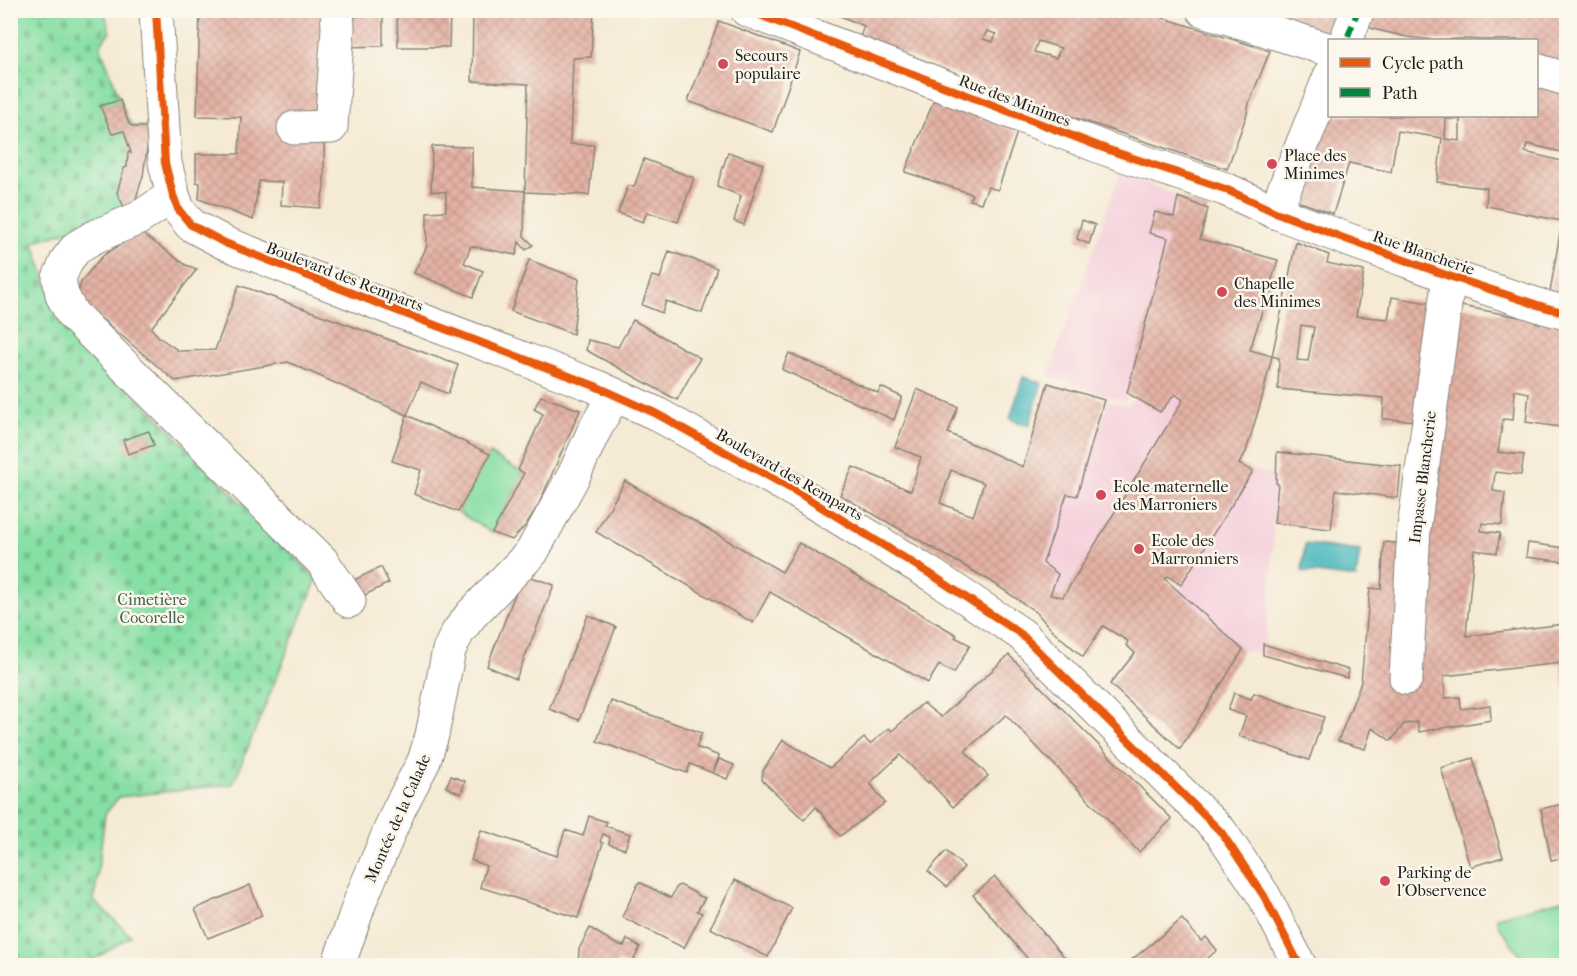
<svg xmlns="http://www.w3.org/2000/svg" width="1577" height="976" font-family="'IM FELL French Canon',serif">
  <defs>
    <pattern id="cemetery-stones" width="16" height="16" patternUnits="userSpaceOnUse" patternTransform="scale(1.5)"><rect width="16" height="16" fill="#86dfa4"/><path d="M2 7V4a2 2 0 0 1 4 0v3zM10 15v-3a2 2 0 0 1 4 0v3z" fill="#73bf8d"/></pattern>
    <pattern id="building-cross-hatch" width="8" height="8" patternUnits="userSpaceOnUse" patternTransform="scale(1.5)"><rect width="8" height="8" fill="#e4b2a5"/><path d="M0 0l8 8M0 8l8-8" fill="none" stroke="#c3988d"/></pattern>
  </defs>
  <rect width="100%" height="100%" fill="#fbf7ec"/>
  <filter id="ink" filterUnits="userSpaceOnUse"><feTurbulence type="fractalNoise" baseFrequency=".0167" numOctaves="2"/><feDisplacementMap in="SourceGraphic" scale="12" xChannelSelector="R" yChannelSelector="G"/><feConvolveMatrix kernelMatrix="1 2 1 2 8 2 1 2 1" color-interpolation-filters="sRGB"/></filter>
  <filter id="wash" filterUnits="userSpaceOnUse"><feTurbulence type="fractalNoise" baseFrequency=".008" numOctaves="4" result="noise"/><feDisplacementMap in="SourceGraphic" scale="24" xChannelSelector="R" yChannelSelector="G"/><feGaussianBlur stdDeviation="1.35" result="paint"/><feColorMatrix in="noise" values="0 0 0 0 0 0 0 0 0 0 0 0 0 0 0 0 0 1.4 0 .05"/><feComposite in="paint" operator="in"/></filter>
  <g filter="url(#wash)">
    <rect width="100%" height="100%" fill="#f5ead4"/>
    <!-- built -->
    <g fill="#f5cfdb">
      <path d="M1121,170L1178,197L1174,217L1155,212L1150,233L1168,238L1125,401L1048,376Z"/>
      <path d="M1176,394L1183,400L1063,597L1050,595L1058,574L1043,563L1067,494L1077,496L1108,401L1128,405L1135,398L1160,412Z"/>
      <path d="M1253,471L1276,475L1270,599L1263,655L1243,650L1179,592Z"/>
    </g>
    <!-- cemetery -->
    <path fill="url(#cemetery-stones)" stroke="#517e60" stroke-width="1.5" d="M10,11H104L110,32L104,39L100,46L127,118L133,126L150,127L133,210L33,242L59,317L317,579L233,784L119,797L105,814L94,901L131,936L85,965H11Z"/>
    <!-- garden -->
    <g fill="#86dfa4" stroke="#517e60" stroke-width="1.5">
      <path d="M490,454L524,473L492,533L458,512Z"/>
      <path d="M1566,899V965H1527L1499,926L1496,917Z"/>
    </g>
    <!-- water -->
    <g fill="#49b8be" stroke="#326a6d" stroke-width="1.5">
      <path d="M1023,377L1042,383L1029,426L1010,419Z"/>
      <path d="M1305,544L1360,551L1356,578L1302,571Z"/>
    </g>
    <g id="blocks">
      <!-- building -->
      <g fill="url(#building-cross-hatch)" fill-rule="evenodd">
        <path d="M200,10H325L324,187L320,208L281,205L282,182L259,181L253,220L199,199L200,183L196,182V154H239L241,117L197,116Z"/>
        <path d="M473,10H594L591,57L573,58L570,144L594,145L589,195L525,192L528,84L472,81Z"/>
        <path d="M826,10H1138L1270,51L1249,103L1247,114L1227,169L1037,105L860,37L864,26ZM987,31L996,34L993,42L983,39ZM1038,41L1061,48L1056,58L1034,52Z"/>
        <path d="M1249,10H1347L1338,35L1281,21Z"/>
        <path d="M1365,10H1566V65L1536,56V40H1482L1461,39L1433,40L1407,37L1377,30L1362,25Z"/>
        <path d="M450,12L449,47H398L397,15Z"/>
        <path d="M383,15V46L346,47L348,17Z"/>
        <path d="M719,21L800,52L773,132L688,101Z"/>
        <path d="M1536,86L1566,93V153L1527,144L1525,152L1566,162V295L1550,292L1562,221L1486,206L1487,188L1437,182L1442,138L1398,131L1391,172L1349,163L1333,214L1295,200L1329,116H1536ZM1446,119H1460V141L1445,139Z"/>
        <path d="M120,100L129,124L134,127H150L143,176L132,211L127,213L117,193L124,168L127,167L128,152L131,153L124,131L112,134L100,106Z"/>
        <path d="M934,100L1017,132L998,190L988,187L981,203L970,200L972,194L905,172Z"/>
        <path d="M432,146L472,147V187L525,191L524,236L533,245L526,250L519,242L516,255L471,246L464,263L483,271L473,297L414,273L427,246V212L446,211V192L431,191Z"/>
        <path d="M728,152L763,164L744,225L734,221L741,196L717,186Z"/>
        <path d="M644,159L694,178L678,222L647,212L643,222L618,213L628,185L634,187Z"/>
        <path d="M1178,197L1208,209L1200,239L1278,260L1250,350L1272,356L1262,398L1246,452L1239,464L1253,471L1181,585L1168,576L1165,579L1243,650L1180,749L1110,684L1135,653L1126,645L1128,641L1103,626L1083,657L1050,628L1036,612L989,580L840,495L853,467L911,491L921,457L895,447L917,389L958,407L948,433L1023,467L1048,383L1104,400L1077,496L1067,494L1043,563L1058,574L1050,595L1063,597L1183,400L1175,394L1160,412L1127,393L1168,238L1149,233L1155,212L1174,217ZM951,470L984,483L973,516L940,503Z"/>
        <path d="M1082,220L1095,225L1089,244L1077,239Z"/>
        <path d="M140,232L186,265L197,269L151,328L160,338L179,351L215,350L239,285L458,365L448,394L421,382L407,415L288,362L175,381L77,298L81,282L98,261L104,255Z"/>
        <path d="M1296,242L1329,255L1327,263L1364,271L1356,316L1388,319L1392,297L1435,304L1418,421L1383,419L1384,398L1278,389L1279,358L1272,356ZM1301,325L1314,327L1308,361L1297,360Z"/>
        <path d="M669,251L717,268L702,313L666,301L662,313L642,305L652,276L660,278Z"/>
        <path d="M529,260L579,279L573,334L511,311Z"/>
        <path d="M1456,305L1566,326V428L1526,422L1529,393L1515,390L1513,420L1503,419L1498,452L1524,455L1521,475L1495,472L1493,491L1505,493L1502,525L1482,523L1481,531L1500,533L1497,553L1474,550L1466,636L1564,624L1563,621H1566V693H1565L1561,663L1444,676L1445,698L1460,697L1461,709L1490,705L1491,720L1419,732L1417,722L1404,724L1391,741L1372,728L1365,749L1338,741L1361,682L1370,588L1381,589L1384,542L1405,544L1419,615Z"/>
        <path d="M633,320L700,358L677,400L586,350L588,340L618,347Z"/>
        <path d="M789,353L878,393L881,387L902,397L894,420L783,370L782,369Z"/>
        <path d="M541,396L580,410L538,506L525,526L512,540L492,533L524,473L518,470L543,414L534,409Z"/>
        <path d="M407,415L490,454L458,512L414,494L421,470L392,461Z"/>
        <path d="M149,431L154,445L128,454L123,440Z"/>
        <path d="M1277,452L1401,466L1398,498L1336,490L1331,529L1274,523L1278,484L1276,483Z"/>
        <path d="M625,481L782,572L799,543L957,635L955,637L970,645L954,673L939,665L928,683L770,592L753,623L596,532Z"/>
        <path d="M1528,543L1565,548L1566,550V562L1526,557Z"/>
        <path d="M381,567L389,583L359,598L350,582Z"/>
        <path d="M523,574L554,585L516,679L487,666Z"/>
        <path d="M588,615L616,627L579,720L549,709Z"/>
        <path d="M1263,644L1349,670L1347,678L1263,655Z"/>
        <path d="M1009,655L1172,819L1139,852L1006,715L965,751L988,776L953,807L929,781L928,783L900,755L870,783L885,803L840,836L816,807L804,820L762,780L763,771L783,740L830,768L864,738L870,744L889,728L892,731L923,703L941,717Z"/>
        <path d="M1234,693L1251,699L1254,693L1324,717L1309,760L1239,736L1246,716L1228,710Z"/>
        <path d="M611,701L702,733L696,747L719,756L713,773L690,764L687,773L597,741Z"/>
        <path d="M1473,758L1503,857L1470,867L1441,768Z"/>
        <path d="M719,759L734,765L727,779L713,773Z"/>
        <path d="M451,776L465,781L461,794L446,787Z"/>
        <path d="M1566,803V857L1551,860L1541,809Z"/>
        <path d="M589,816L607,822L605,826L630,834L625,849L609,844L610,837L603,834L600,842L603,843L578,918L480,887L486,866L471,860L481,830L557,856L565,830L583,836Z"/>
        <path d="M946,851L964,867L947,887L928,871Z"/>
        <path d="M995,877L1072,966H1034L973,895Z"/>
        <path d="M735,880L792,908L768,957L710,928Z"/>
        <path d="M639,882L671,898L677,886L680,885L697,894V895L705,898L697,911L702,913L684,948L622,917Z"/>
        <path d="M250,885L262,916L208,938L195,909Z"/>
        <path d="M1182,919L1201,941L1206,937L1217,950L1199,966H1124Z"/>
        <path d="M590,928L616,944L624,946L627,939L640,947L631,966L619,962L614,966H578L579,949Z"/>
      </g>
    </g>
  </g>
  <g filter="url(#ink)">
    <use href="#blocks" fill-opacity="0" stroke="#888378" stroke-width="1.5"/>
    <g fill="none" stroke-linecap="round" stroke-linejoin="round">
      <defs>
        <g id="minor">
          <path d="M156,10L165,163L173,195L178,209L191,225L225,243L382,305L595,386L655,413L797,492L932,575L1021,634L1221,832L1264,896L1300,966"/>
          <path d="M747,10L1106,149L1225,189L1275,212L1346,239L1449,276L1544,307L1566,313"/>
          <path d="M1203,10L1330,50"/>
          <path d="M1346,40L1358,10"/>
          <path d="M1536,70L1566,79"/>
          <path d="M294,128L331,127L338,28L337,10"/>
          <path d="M173,195L139,218L94,237L77,247L67,260L59,278L62,295L72,314L322,561L349,601"/>
          <path d="M1275,212L1330,76"/>
          <path d="M1406,678L1414,528L1449,276"/>
          <path d="M338,966L361,899L399,809L424,761L432,735L449,650L458,632L471,615L532,552L574,475L593,433L614,395"/>
        </g>
      </defs>
      <!-- minor casing -->
      <use href="#minor" stroke="#888378" stroke-width="35"/>
      <!-- minor -->
      <use href="#minor" stroke="#fff" stroke-width="33"/>
      <!-- quiet -->
      <path stroke="#00873e" stroke-width="6" stroke-dasharray="12 6" stroke-linecap="butt" d="M1348,36L1358,10"/>
      <defs>
        <g id="cycleway">
          <path d="M156,10L165,163L173,195L178,209L191,225L225,243L382,305L595,386L655,413L797,492L932,575L1021,634L1221,832L1264,896L1300,966"/>
          <path d="M747,10L1106,149L1225,189L1275,212L1346,239L1449,276L1544,307L1566,313"/>
        </g>
      </defs>
      <!-- cycleway casing -->
      <use href="#cycleway" stroke="#fbf7ec" stroke-width="11"/>
      <!-- cycleway -->
      <use href="#cycleway" stroke="#e8590c" stroke-width="8"/>
    </g>
  </g>
  <!-- markers -->
  <g fill="#d1495b" stroke="#fbf7ec" stroke-width="2">
    <circle cx="723" cy="64" r="6"/>
    <circle cx="1272" cy="164" r="6"/>
    <circle cx="1222" cy="292" r="6"/>
    <circle cx="1101" cy="495" r="6"/>
    <circle cx="1139" cy="549" r="6"/>
    <circle cx="1385" cy="881" r="6"/>
  </g>
  <g text-anchor="middle" stroke-width="5" stroke-linejoin="round" paint-order="stroke">
    <!-- poi labels -->
    <g font-size="16" fill="#1c1c1c" stroke="#fbf7ec" text-anchor="start">
      <text x="735" y="61">Secours<tspan x="735" dy="18">populaire</tspan></text>
      <text x="1284" y="161">Place des<tspan x="1284" dy="18">Minimes</tspan></text>
      <text x="1234" y="289">Chapelle<tspan x="1234" dy="18">des Minimes</tspan></text>
      <text x="1113" y="492">Ecole maternelle<tspan x="1113" dy="18">des Marroniers</tspan></text>
      <text x="1151" y="546">Ecole des<tspan x="1151" dy="18">Marronniers</tspan></text>
      <text x="1397" y="878">Parking de<tspan x="1397" dy="18">l'Observence</tspan></text>
    </g>
    <!-- street labels -->
    <g font-size="16" fill="#1c1c1c" stroke="#fbf7ec">
      <text transform="translate(1015 100) rotate(21)" y="6">Rue des Minimes</text>
      <text transform="translate(1424 252) rotate(19)" y="6">Rue Blancherie</text>
      <text transform="translate(345 276) rotate(21)" y="6">Boulevard des Remparts</text>
      <text transform="translate(790 474) rotate(30)" y="6">Boulevard des Remparts</text>
      <text transform="translate(1422 477) rotate(-83)" y="6">Impasse Blancherie</text>
      <text transform="translate(397 818) rotate(-66)" y="6">Montée de la Calade</text>
    </g>
    <!-- park labels -->
    <g font-size="16" fill="#41604c" stroke="#fbf7ec">
      <text x="152" y="605">Cimetière<tspan x="152" dy="18">Cocorelle</tspan></text>
    </g>
  </g>
  <!-- margin -->
  <rect width="1577" height="976" fill="none" stroke="#fbf7ec" stroke-width="36"/>
  <!-- legend -->
  <rect x="1328" y="39" width="210" height="78" fill="#fbf7ec" stroke="#a29f99" stroke-width="1.5"/>
  <rect x="1340" y="58" width="30" height="9" fill="#e8590c" stroke="#a29f99" stroke-width="1.5"/>
  <text x="1382" y="69" font-size="18" fill="#1c1c1c">Cycle path</text>
  <rect x="1340" y="88" width="30" height="9" fill="#00873e" stroke="#a29f99" stroke-width="1.5"/>
  <text x="1382" y="99" font-size="18" fill="#1c1c1c">Path</text>
</svg>
